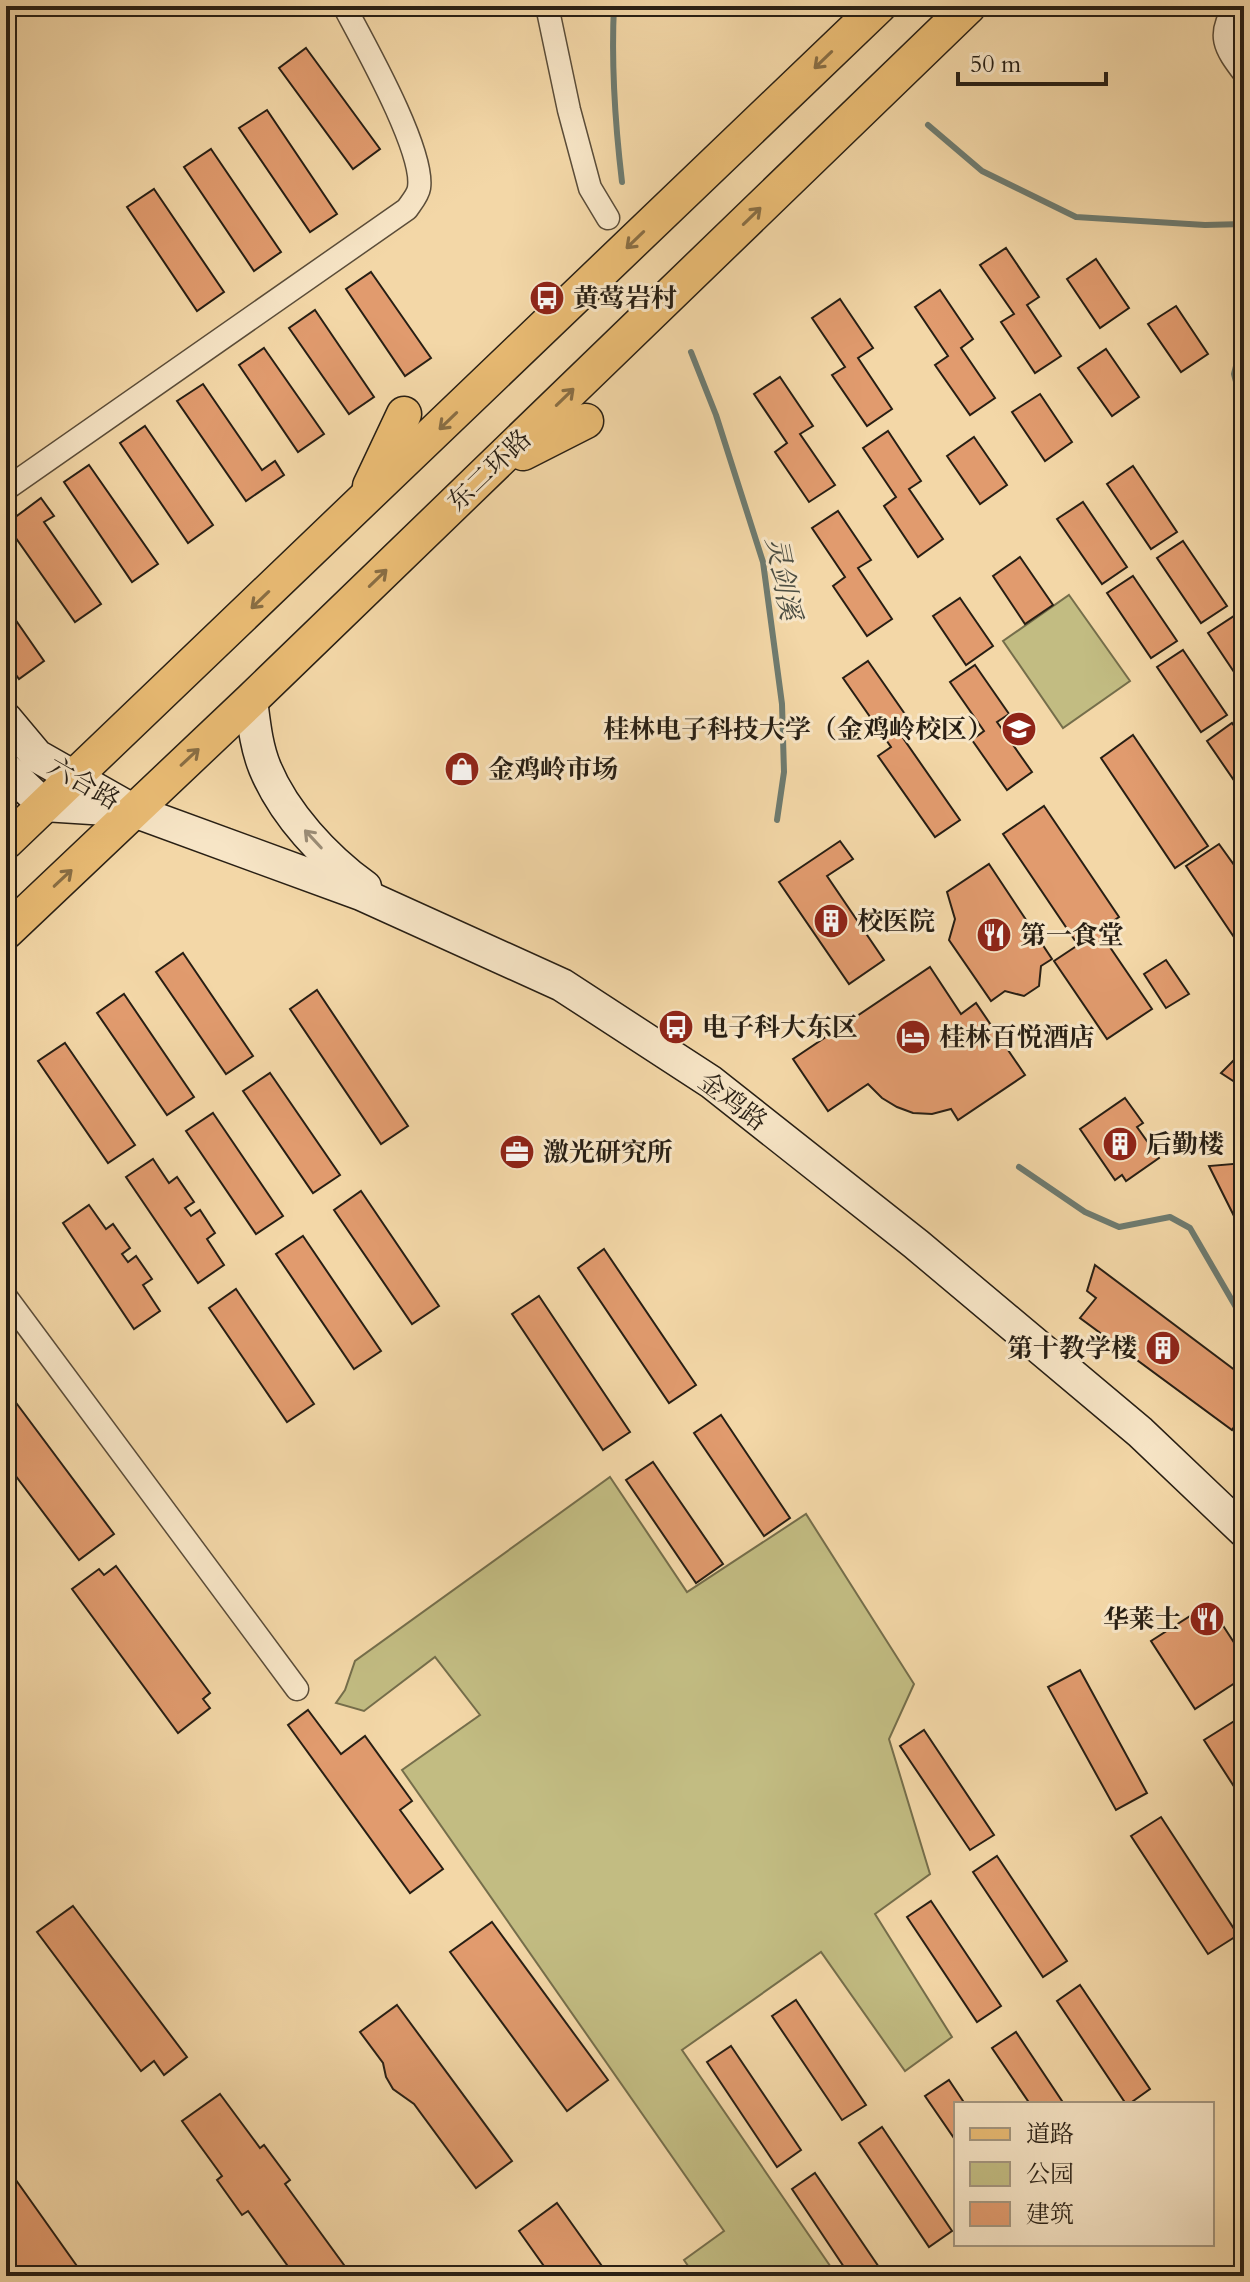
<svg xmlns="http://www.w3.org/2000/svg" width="1250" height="2282" font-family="Cardo,'Noto Serif SC',serif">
  <rect width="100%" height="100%" fill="#f3d7a7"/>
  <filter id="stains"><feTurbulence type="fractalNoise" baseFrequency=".0025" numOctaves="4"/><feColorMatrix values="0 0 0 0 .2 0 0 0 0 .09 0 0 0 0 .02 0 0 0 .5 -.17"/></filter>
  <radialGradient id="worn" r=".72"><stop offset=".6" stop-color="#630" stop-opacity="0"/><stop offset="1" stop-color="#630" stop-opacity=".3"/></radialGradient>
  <!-- green -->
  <g fill="#c2bc82" stroke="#756e4b" stroke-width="2">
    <path d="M1069,595L1130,681L1063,728L1003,641Z"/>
    <path d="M610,1477L687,1592L806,1514L914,1684L889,1739L930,1874L875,1914L952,2037L905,2071L821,1952L682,2050L837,2276H695L684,2260L724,2231L402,1770L480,1715L435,1657L364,1711L336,1703L345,1690L355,1661Z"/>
  </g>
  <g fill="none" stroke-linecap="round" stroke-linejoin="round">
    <!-- stream -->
    <g stroke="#6e7b70" stroke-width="6">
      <path d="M614,6C611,66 615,123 622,182"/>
      <path d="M928,125L982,171L1076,217L1205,225L1244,224"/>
      <path d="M1244,335L1234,374L1244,412"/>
      <path d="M691,352L716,415L763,562L782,704L784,772L777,820"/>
      <path d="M1019,1167L1085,1212L1119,1227L1170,1217L1190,1228L1244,1321"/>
    </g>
  </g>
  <!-- building -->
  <g fill="#e19b6e" stroke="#281f14" stroke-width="2">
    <path d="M306,48L380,149L353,169L279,68Z"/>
    <path d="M267,110L337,214L310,232L239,128Z"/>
    <path d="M211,149L281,252L254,271L184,167Z"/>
    <path d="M154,189L224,292L197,311L127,207Z"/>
    <path d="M1006,248L1039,297L1027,305L1061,356L1035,373L1001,322L1014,314L980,265Z"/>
    <path d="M1096,259L1129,308L1100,328L1067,279Z"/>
    <path d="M371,272L431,358L405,376L346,289Z"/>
    <path d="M940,290L973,339L961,348L995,398L970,415L935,365L948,356L915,307Z"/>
    <path d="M840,299L873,348L858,358L892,409L867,426L832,375L845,367L812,318Z"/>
    <path d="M1176,306L1208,354L1181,372L1148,324Z"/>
    <path d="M315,310L374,397L349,414L289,328Z"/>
    <path d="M264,348L324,434L298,452L239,365Z"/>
    <path d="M1106,349L1139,397L1112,416L1078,368Z"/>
    <path d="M780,377L813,426L800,434L835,485L809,502L775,452L787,443L754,394Z"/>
    <path d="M203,384L262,470L275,461L284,475L246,501L177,401Z"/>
    <path d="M1040,394L1072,442L1045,461L1012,412Z"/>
    <path d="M145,426L213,525L188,543L120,443Z"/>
    <path d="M888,431L921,481L909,489L943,539L918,557L884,506L896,497L863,448Z"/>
    <path d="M974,437L1007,485L980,504L947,456Z"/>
    <path d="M89,465L158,564L132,582L64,482Z"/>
    <path d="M1133,466L1177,532L1151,549L1107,484Z"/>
    <path d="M41,498L54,516L44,522L101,604L75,622L6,524Z"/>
    <path d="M1083,502L1127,567L1102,584L1057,519Z"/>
    <path d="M838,511L871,560L858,568L892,619L867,636L833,586L845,577L812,528Z"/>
    <path d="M1183,541L1227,606L1201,623L1157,558Z"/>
    <path d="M1020,557L1053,605L1025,624L993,576Z"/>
    <path d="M1133,576L1177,641L1151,658L1107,593Z"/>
    <path d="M960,598L993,646L966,665L933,616Z"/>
    <path d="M6,606L44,661L19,679L6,661Z"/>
    <path d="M1234,616L1244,631V687L1208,633Z"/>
    <path d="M1183,650L1227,715L1201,732L1157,667Z"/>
    <path d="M868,661L916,730L903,738L960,820L935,837L878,756L891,747L843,678Z"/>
    <path d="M975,665L1009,714L997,722L1032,772L1007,790L972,740L984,731L950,682Z"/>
    <path d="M1232,723L1244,740V795L1207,741Z"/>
    <path d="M1133,735L1208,846L1175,868L1101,758Z"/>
    <path d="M1044,806L1119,917L1099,931L1152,1009L1107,1039L1054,961L1078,945L1003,834Z"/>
    <path d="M840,841L853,859L827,876L884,960L849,984L779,882Z"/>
    <path d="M1219,844L1237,869L1244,867V952L1186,866Z"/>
    <path d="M989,864L1052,959L1041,966L1039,986L1024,996L1005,991L991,1001L949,940L955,919L947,892Z"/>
    <path d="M183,953L253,1056L226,1074L156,972Z"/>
    <path d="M1166,960L1189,994L1166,1008L1144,974Z"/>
    <path d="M930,967L961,1014L976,1003L1025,1075L958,1120L951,1109L932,1114L913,1113L897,1107L882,1098L868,1084L828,1111L793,1059Z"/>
    <path d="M317,990L408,1126L381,1144L290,1009Z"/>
    <path d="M124,994L194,1097L167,1115L97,1013Z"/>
    <path d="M65,1043L135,1145L108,1163L38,1061Z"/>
    <path d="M1244,1050V1088L1221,1073Z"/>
    <path d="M270,1073L340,1175L313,1193L243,1091Z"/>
    <path d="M1125,1098L1143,1123L1137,1127L1159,1158L1126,1181L1122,1175L1115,1180L1080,1129Z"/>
    <path d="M213,1113L283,1216L256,1234L186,1131Z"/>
    <path d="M153,1159L169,1183L177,1177L194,1202L185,1208L191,1216L200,1210L215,1233L207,1239L224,1265L198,1283L126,1177Z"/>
    <path d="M1244,1163V1236L1209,1166Z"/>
    <path d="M361,1191L439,1306L412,1324L334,1210Z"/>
    <path d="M89,1205L106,1229L113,1224L130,1248L122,1254L128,1262L136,1256L152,1279L143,1285L160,1311L134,1329L63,1223Z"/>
    <path d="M303,1236L381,1351L354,1369L276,1254Z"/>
    <path d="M604,1249L696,1385L669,1403L578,1268Z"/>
    <path d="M1095,1265L1244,1377V1412L1232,1430L1080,1318L1096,1298L1087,1291Z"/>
    <path d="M236,1289L314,1404L287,1422L209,1308Z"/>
    <path d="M539,1296L630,1432L603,1450L512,1314Z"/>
    <path d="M14,1400L114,1534L79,1560L6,1463V1405Z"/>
    <path d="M721,1415L790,1518L764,1536L694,1433Z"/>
    <path d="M653,1462L723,1564L696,1583L626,1480Z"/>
    <path d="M116,1566L210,1693L203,1699L210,1708L178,1733L72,1589L99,1569L104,1575Z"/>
    <path d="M1209,1604L1244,1658V1677L1195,1709L1151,1641Z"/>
    <path d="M1080,1670L1147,1793L1116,1810L1048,1687Z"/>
    <path d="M308,1710L341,1754L365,1736L412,1801L400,1810L443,1869L410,1893L288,1725Z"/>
    <path d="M1244,1715V1802L1204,1740Z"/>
    <path d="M924,1730L994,1835L970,1850L900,1746Z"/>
    <path d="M1161,1817L1238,1935L1208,1954L1131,1836Z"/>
    <path d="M997,1856L1067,1961L1043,1977L973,1872Z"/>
    <path d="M931,1901L1001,2006L977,2022L907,1917Z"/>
    <path d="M73,1906L187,2057L164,2075L154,2061L141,2071L37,1932Z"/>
    <path d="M492,1922L608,2080L567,2111L450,1952Z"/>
    <path d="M1080,1985L1150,2089L1129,2104H1126L1057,2001Z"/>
    <path d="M796,2000L866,2105L842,2120L772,2016Z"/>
    <path d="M397,2005L512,2161L476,2188L414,2104L393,2089L386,2077L383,2063L360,2032Z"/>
    <path d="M1016,2032L1064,2104H1030L992,2048Z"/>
    <path d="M731,2046L801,2150L777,2167L707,2062Z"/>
    <path d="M949,2080L965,2104H956V2141L925,2096Z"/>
    <path d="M220,2094L260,2148L264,2145L290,2180L285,2184L352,2276H295L248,2211L242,2215L217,2180L222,2176L182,2121Z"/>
    <path d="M882,2127L952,2231L929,2247L859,2143Z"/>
    <path d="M6,2166L84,2276H17L6,2261Z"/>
    <path d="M815,2173L885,2276H850L792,2189Z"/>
    <path d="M557,2203L609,2276H551L519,2231Z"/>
  </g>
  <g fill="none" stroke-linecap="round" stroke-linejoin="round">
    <defs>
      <g id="street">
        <path d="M547,6L569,110L590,188L608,218"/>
        <path d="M1236,6C1216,35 1225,48 1244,73"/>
        <path d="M6,489L407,209C411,203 418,195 419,188C425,151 363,42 344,6"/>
        <path d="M6,1297L297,1689"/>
      </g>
      <g id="secondary">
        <path d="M251,700C254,723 256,746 265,768C284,814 325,858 365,887"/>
        <path d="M6,719L37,756L134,811L361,894L562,985L711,1082L916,1244L1140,1432L1244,1531"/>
        <path d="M6,769L44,805L123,810"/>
      </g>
      <g id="primary">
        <path d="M523,453L586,421"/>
        <path d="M370,486L404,414"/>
        <path d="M6,842L879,6"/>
        <path d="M6,932L251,700L969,6"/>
      </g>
    </defs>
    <!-- street casing -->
    <use href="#street" stroke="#5b4d39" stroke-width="25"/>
    <!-- secondary casing -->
    <use href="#secondary" stroke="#281f14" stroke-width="35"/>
    <!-- primary casing -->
    <use href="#primary" stroke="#281f14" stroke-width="37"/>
    <!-- street -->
    <use href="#street" stroke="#f7e5c6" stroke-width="22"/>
    <!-- secondary -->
    <use href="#secondary" stroke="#f7e5c6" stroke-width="32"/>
    <!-- primary -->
    <use href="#primary" stroke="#eabc74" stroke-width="34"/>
  </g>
  <!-- one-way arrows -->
  <defs><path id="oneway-shaft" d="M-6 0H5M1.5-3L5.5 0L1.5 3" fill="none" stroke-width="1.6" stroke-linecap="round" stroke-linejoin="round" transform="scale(2)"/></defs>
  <g stroke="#896e44">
    <use href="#oneway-shaft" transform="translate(823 60) rotate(136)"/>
    <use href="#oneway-shaft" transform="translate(752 216) rotate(-44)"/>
    <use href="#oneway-shaft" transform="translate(635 240) rotate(136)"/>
    <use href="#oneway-shaft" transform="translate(565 397) rotate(-44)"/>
    <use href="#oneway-shaft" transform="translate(448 421) rotate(136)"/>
    <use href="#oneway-shaft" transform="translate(378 578) rotate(-44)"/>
    <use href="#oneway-shaft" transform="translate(260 600) rotate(136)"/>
    <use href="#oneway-shaft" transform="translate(190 757) rotate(-43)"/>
    <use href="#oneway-shaft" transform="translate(63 878) rotate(-43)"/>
  </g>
  <use stroke="#9a8c76" href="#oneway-shaft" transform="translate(313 839) rotate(-133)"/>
  <!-- icons -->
  <defs>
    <symbol id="bus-disc" viewBox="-11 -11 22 22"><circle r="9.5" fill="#8f2418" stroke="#f7e5c6"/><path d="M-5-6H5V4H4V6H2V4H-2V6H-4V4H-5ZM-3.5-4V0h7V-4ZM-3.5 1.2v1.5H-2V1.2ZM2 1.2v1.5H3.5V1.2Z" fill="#fff"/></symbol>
    <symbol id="university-disc" viewBox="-11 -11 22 22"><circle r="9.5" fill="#8f2418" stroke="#f7e5c6"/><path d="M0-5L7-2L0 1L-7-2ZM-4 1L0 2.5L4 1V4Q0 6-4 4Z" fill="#fff"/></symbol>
    <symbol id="shop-disc" viewBox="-11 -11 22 22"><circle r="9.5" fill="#8f2418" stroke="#f7e5c6"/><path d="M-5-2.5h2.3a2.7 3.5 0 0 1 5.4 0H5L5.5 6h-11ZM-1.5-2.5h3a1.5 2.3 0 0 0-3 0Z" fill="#fff"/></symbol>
    <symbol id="building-disc" viewBox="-11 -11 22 22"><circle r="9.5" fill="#8f2418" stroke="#f7e5c6"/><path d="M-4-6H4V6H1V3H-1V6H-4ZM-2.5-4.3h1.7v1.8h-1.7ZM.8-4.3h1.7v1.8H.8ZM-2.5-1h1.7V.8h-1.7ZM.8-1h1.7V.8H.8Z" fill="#fff"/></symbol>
    <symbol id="restaurant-disc" viewBox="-11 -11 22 22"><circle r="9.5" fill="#8f2418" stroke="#f7e5c6"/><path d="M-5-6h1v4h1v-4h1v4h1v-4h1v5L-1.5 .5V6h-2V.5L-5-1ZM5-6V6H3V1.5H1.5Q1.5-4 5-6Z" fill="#fff"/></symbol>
    <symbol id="hotel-disc" viewBox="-11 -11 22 22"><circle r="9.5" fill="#8f2418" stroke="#f7e5c6"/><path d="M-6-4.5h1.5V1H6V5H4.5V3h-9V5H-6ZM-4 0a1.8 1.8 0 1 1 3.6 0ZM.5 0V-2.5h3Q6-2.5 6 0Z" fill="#fff"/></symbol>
    <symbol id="office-disc" viewBox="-11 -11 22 22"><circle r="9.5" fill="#8f2418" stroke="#f7e5c6"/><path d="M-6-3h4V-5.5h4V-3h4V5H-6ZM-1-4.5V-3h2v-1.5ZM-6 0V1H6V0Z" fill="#fff"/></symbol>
  </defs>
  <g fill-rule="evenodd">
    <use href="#bus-disc" x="527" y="278" width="40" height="40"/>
    <use href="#university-disc" x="999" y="709" width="40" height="40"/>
    <use href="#shop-disc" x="442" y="749" width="40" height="40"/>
    <use href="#building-disc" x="811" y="901" width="40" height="40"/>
    <use href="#restaurant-disc" x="974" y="915" width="40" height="40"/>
    <use href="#bus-disc" x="656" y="1007" width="40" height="40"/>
    <use href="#hotel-disc" x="893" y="1017" width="40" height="40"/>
    <use href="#building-disc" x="1100" y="1124" width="40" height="40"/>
    <use href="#office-disc" x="497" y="1132" width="40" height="40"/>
    <use href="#building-disc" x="1143" y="1328" width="40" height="40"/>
    <use href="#restaurant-disc" x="1187" y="1599" width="40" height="40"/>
  </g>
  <g text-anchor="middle" stroke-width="6" stroke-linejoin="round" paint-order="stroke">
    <!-- poi labels -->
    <g font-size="26" font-weight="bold" fill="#281f14" stroke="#f7e5c6" text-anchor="start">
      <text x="573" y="307">黄莺岩村</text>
      <text x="993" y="738" text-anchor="end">桂林电子科技大学（金鸡岭校区）</text>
      <text x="488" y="778">金鸡岭市场</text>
      <text x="857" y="930">校医院</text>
      <text x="1020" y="944">第一食堂</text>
      <text x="702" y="1036">电子科大东区</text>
      <text x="939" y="1046">桂林百悦酒店</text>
      <text x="1146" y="1153">后勤楼</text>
      <text x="543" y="1161">激光研究所</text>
      <text x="1137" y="1357" text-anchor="end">第十教学楼</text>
      <text x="1181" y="1628" text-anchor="end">华莱士</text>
    </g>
    <!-- street labels -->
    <g font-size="26" fill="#281f14" stroke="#f7e5c6">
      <text transform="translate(489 470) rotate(-44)" y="9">东二环路</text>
      <text transform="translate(84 783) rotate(30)" y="9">六合路</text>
      <text transform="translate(733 1101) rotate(37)" y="9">金鸡路</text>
    </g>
    <!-- water labels -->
    <g font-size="28" font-style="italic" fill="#4b4d42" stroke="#f7e5c6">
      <text transform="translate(784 578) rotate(79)" y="10">灵剑溪</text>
    </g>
  </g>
  <!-- margin -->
  <rect width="1250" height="2282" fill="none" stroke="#f3d7a7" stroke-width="32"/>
  <rect x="8" y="8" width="1234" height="2266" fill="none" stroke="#281f14" stroke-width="4"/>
  <rect x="16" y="16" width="1218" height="2250" fill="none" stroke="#281f14" stroke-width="2"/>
  <!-- legend -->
  <rect x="954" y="2102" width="260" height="144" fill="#f7e5c6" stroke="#a4967f" stroke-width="2"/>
  <rect x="970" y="2128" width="40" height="12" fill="#eabc74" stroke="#a4967f" stroke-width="2"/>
  <text x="1026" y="2142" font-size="24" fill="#281f14">道路</text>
  <rect x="970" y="2162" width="40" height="24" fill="#c2bc82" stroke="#a4967f" stroke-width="2"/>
  <text x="1026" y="2182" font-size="24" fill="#281f14">公园</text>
  <rect x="970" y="2202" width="40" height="24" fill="#e19b6e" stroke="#a4967f" stroke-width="2"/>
  <text x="1026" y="2222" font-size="24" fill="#281f14">建筑</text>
  <!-- scale -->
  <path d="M958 72v12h148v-12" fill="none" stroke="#281f14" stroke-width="4"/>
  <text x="970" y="72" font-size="24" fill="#281f14" stroke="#f7e5c6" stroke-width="6" paint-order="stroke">50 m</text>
  <rect width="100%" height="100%" filter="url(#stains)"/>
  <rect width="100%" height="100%" fill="url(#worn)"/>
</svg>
